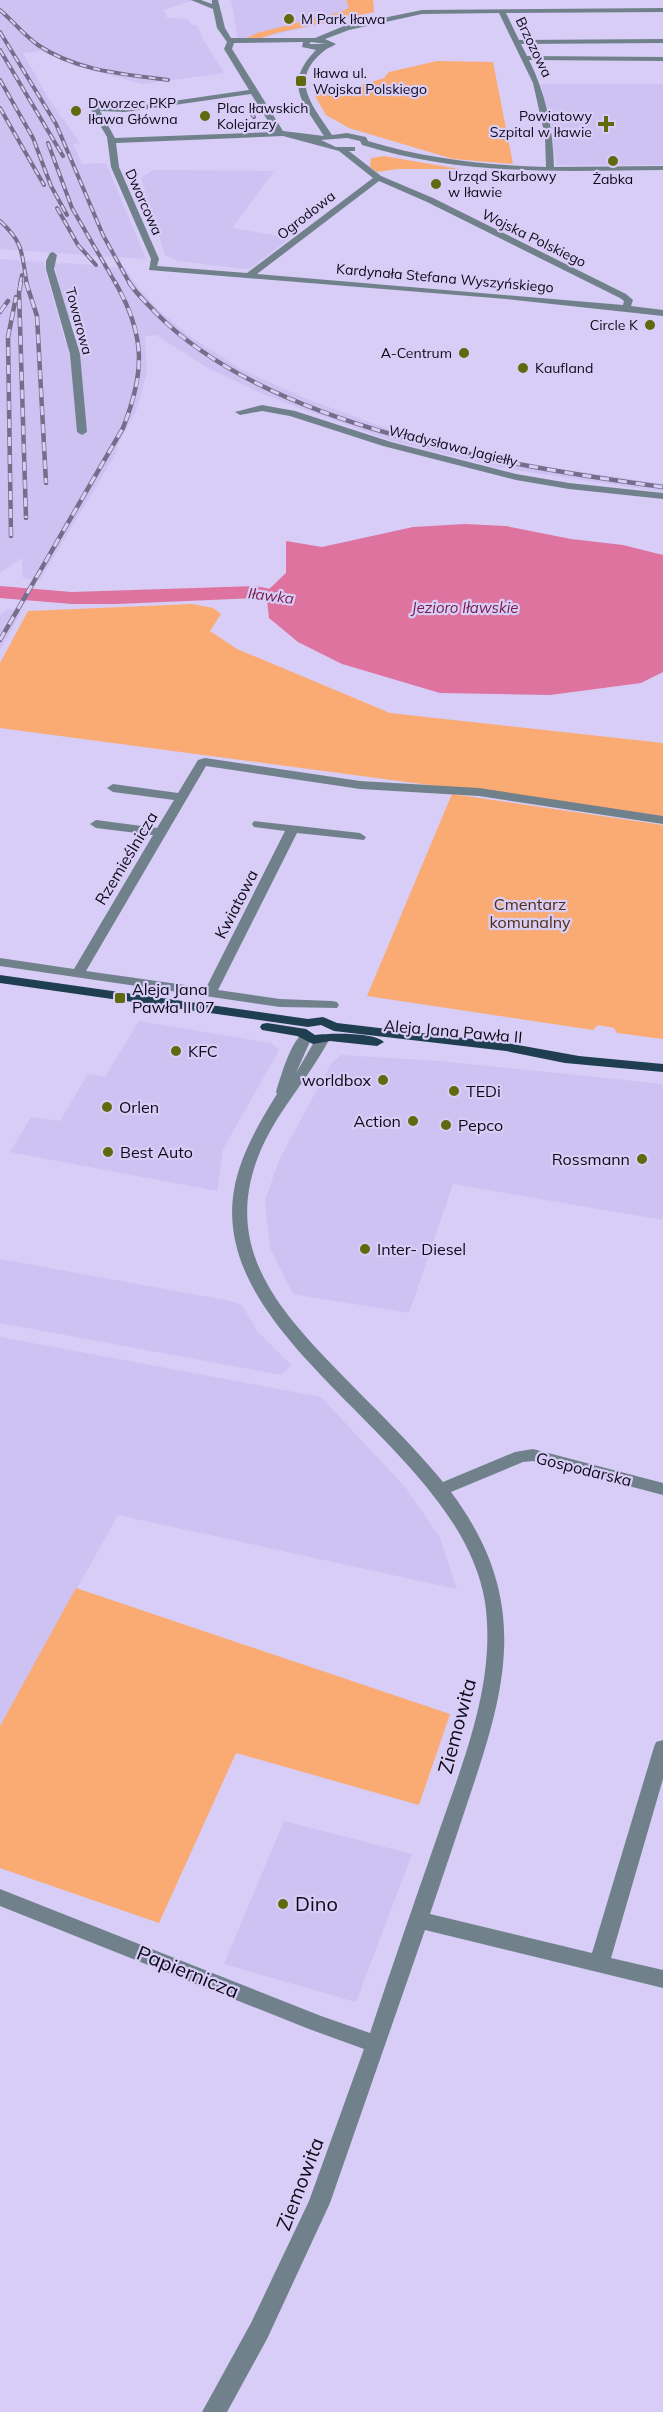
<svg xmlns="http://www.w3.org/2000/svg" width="663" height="2412" font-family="Mulish,sans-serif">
  <rect width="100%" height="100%" fill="#d7cdf6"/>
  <!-- built -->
  <g fill="#cdc2f2">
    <path d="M0,0H195L163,10L167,18L188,19L191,25H197L204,41L224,73L143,84L86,69L42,51L23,53L48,98L75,136L79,143L73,144L82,164L106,163L146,259L0,249Z"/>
    <path d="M231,0H373L374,12L260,38H238Z"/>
    <path d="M541,84H663V165H557Z"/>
    <path d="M153,170L274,171L232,228L290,238L251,268L246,269L178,261L165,255L141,178Z"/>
    <path d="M0,259L43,262L65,341L87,337L67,315L54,264L67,263L125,268L138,287L158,309L189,336L241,369L302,397L377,425L439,443L540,466L663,484V492L497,467L389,440L267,396L208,368L156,335L145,336L147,372L137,409L116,448L118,450L41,578L37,581L23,578L22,558L0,573Z"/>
    <path d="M7,609L20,610L21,613L0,650V616Z"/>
    <path d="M139,1021L271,1043L279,1050L223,1149L217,1191L10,1152L31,1117L60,1121L88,1074L105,1077Z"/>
    <path d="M341,1055L439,1061L663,1084V1220L453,1184L409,1313L293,1294L270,1248L265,1201L279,1160L331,1064Z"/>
    <path d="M0,1259L230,1301L242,1305L257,1331L291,1365L281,1375L0,1323Z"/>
    <path d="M0,1337L321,1397L406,1488L440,1538L457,1589L118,1515L0,1726Z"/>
    <path d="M284,1821L412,1854L356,2002L224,1964Z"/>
  </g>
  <!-- green -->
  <g fill="#faab73">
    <path d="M346,0H373L374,12L276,33L256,40L244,39L257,33L340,12L349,8Z"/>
    <path d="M437,61L493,62L513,164L453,159L349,128L326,115L314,94L342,91L384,78L389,72Z"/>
    <path d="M384,156L459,169H398L377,172L370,167L371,158Z"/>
    <path d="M192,604L213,608L221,614L210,631L237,649L390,713L663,743V816L0,728V663L28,611Z"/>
    <path d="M452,794L663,825V1039L617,1033L614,1028L598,1025L593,1030L367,996Z"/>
    <path d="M76,1588L450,1714L419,1805L236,1753L159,1923L0,1868V1726Z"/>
  </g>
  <!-- water -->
  <path fill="#de739f" d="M465,524L506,526L571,539L623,545L663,555V672L641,683L550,695L440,693L342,664L298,642L269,618L266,592L286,573V541L322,547L413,527Z"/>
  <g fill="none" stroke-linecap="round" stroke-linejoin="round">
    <!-- river -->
    <path fill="#de739f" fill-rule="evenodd" d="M0,586L72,592L256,586L305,596L307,600L305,604L298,606L256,598L117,604H72L0,598Z"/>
    <!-- minor -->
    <g fill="#71818c" fill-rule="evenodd">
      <path d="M191,0H201L212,4V0H218L225,28L231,38H315L344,26L422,10L663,8V12L506,13L519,40L663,39V43L521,44L527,56L663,57V61L529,60C546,94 553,129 554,167L663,166V170C558,171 464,176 362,145L360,141L347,138L321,140L336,147H355V151H349L381,176L433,198L626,294L633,300L631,306L663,310V316L506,299L149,270L151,259L111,167L107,137L91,110L99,107L125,108L249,90L224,49L227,42L217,28L213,9ZM499,13L533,83L545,136L546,167C485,165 427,159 368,141L366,137L347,133L332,135C314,107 287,80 324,51C327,48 332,47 336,44L325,39L349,30L422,14ZM303,42L302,47L316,50C282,84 304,104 324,136L283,131L232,49L234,43ZM311,42L326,44H309ZM251,94L275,132L115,138L100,111L125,112ZM283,136L339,151L373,178L247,273L157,266L159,259L119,167L116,143ZM379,181L427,202L620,298L624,301L623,305L257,274Z"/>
      <path d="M53,252L57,255L54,269L80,354L87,432L82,435L77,432L70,354L46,269V261L50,253Z"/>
      <path d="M262,405L295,411L391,442L516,474L569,483L663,493V499L569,489L516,480L383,446L290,416L262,411L240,415L235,412Z"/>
      <path d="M205,758L360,781L479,788L663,816V824L479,796L360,789L206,766L86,971L206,988L285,831L254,827L252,824L254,821L360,833L366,837L364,840L297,833L218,990L280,999L332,1001L337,1002L339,1005L337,1008L280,1007L0,966V958L74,969L153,835L96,828L90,824L96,820L157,828L174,800L113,792L107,788L113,784L178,793L198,760Z"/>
      <path d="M305,1033L312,1037L296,1073L317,1037H327L329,1040C307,1081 275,1113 258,1157C223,1249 279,1310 339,1372C374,1408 411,1443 443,1482L515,1452L533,1449L663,1483V1495L533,1461L523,1462L451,1492C527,1594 510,1677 472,1789C458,1831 444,1873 430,1914L592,1953L654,1747L656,1742L663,1740V1779L611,1958L663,1970V1988L425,1930L330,2203L267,2339L227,2412H202L251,2323L309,2201L364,2049L309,2029L0,1906V1889L321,2016L370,2033C391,1969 413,1906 435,1843C461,1766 497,1685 485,1602C460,1445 208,1345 234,1190C240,1155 259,1123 277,1094L276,1092C280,1079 292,1036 305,1033Z"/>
    </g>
    <!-- major -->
    <g fill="#1f3e50" fill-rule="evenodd">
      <path d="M0,975L308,1019L323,1017L337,1023L506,1043L579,1056L663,1064V1072L565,1063L506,1051L334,1031L321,1025L308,1027L0,983Z"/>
      <path d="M267,1023L306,1029L315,1035C330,1033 374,1032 384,1042L377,1046L330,1041L313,1044L297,1036L262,1030L260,1027L262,1024Z"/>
    </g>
    <defs>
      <g id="rail-far1">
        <path d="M0,10C13,21 24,35 38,45C76,71 124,74 168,80"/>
        <path d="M0,32L56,124L103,235L130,284"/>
        <path d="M0,50L63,156"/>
        <path d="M0,80L33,138L51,186L67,215"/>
        <path d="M0,108L44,185"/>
        <path d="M250,112L254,117"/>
        <path d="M48,143L72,208L116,284"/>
        <path d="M57,208L78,245L96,265"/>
        <path d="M0,221C25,244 21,253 27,284"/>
        <path d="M20,284L22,275"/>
      </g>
      <g id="rail">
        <path d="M21,282L19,292L26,518"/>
        <path d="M26,282L37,316L46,483"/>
        <path d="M129,282C136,294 147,303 156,313C268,427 509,466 663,487"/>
        <path d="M0,312L8,301"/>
        <path d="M11,536L8,337L16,297"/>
        <path d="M0,640L123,428C145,372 146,336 115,282"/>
      </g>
    </defs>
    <!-- rail-far1 casing -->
    <use href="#rail-far1" stroke="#756e8a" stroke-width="4"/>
    <!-- rail casing -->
    <use href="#rail" stroke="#756e8a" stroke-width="4.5"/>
    <!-- rail-far1 -->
    <use href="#rail-far1" stroke="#d7cdf6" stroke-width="2" stroke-dasharray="7" stroke-linecap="butt"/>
    <!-- rail -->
    <use href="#rail" stroke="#d7cdf6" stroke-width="3" stroke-dasharray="9" stroke-linecap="butt"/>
  </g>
  <!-- markers -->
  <g fill="#60690e" stroke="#d7cdf6" stroke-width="2">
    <circle cx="289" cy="19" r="6"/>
    <rect x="295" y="75" width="12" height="12" rx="3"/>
    <circle cx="76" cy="111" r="6"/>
    <circle cx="205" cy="116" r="6"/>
    <path d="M603 115h6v6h6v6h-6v6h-6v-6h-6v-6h6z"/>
    <circle cx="613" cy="161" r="6"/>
    <circle cx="436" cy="184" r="6"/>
    <circle cx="650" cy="325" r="6"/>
    <circle cx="464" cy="353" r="6"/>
    <circle cx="523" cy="368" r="6"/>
    <rect x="114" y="992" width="12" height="12" rx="3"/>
    <circle cx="176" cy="1051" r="6"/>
    <circle cx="383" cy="1080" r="6"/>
    <circle cx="454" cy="1091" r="6"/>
    <circle cx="107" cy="1107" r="6"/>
    <circle cx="413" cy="1121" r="6"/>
    <circle cx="446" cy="1125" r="6"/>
    <circle cx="108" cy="1152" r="6"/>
    <circle cx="642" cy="1159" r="6"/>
    <circle cx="365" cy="1249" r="6"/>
    <circle cx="283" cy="1904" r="6"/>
  </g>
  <g text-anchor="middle" stroke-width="4.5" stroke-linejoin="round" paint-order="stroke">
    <!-- far-poi labels -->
    <g font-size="14" fill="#0d0917" stroke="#d7cdf6" text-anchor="start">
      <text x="301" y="24">M Park Iława</text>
      <text x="313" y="78">Iława ul.<tspan x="313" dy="16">Wojska Polskiego</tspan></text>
      <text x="88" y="108">Dworzec PKP<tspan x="88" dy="16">Iława Główna</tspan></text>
      <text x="217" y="113">Plac Iławskich<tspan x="217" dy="16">Kolejarzy</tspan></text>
      <text x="592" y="121" text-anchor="end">Powiatowy<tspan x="592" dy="16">Szpital w Iławie</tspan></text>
      <text x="448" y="181">Urząd Skarbowy<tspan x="448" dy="16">w Iławie</tspan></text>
      <text x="613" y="184" text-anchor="middle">Żabka</text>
      <text x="638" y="330" text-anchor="end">Circle K</text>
      <text x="452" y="358" text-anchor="end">A-Centrum</text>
      <text x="535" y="373">Kaufland</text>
    </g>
    <!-- far-street labels -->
    <g font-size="14" fill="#0d0917" stroke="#d7cdf6">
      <text transform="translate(534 47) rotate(64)" y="5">Brzozowa</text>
      <text transform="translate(144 202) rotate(66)" y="5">Dworcowa</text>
      <text transform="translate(306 215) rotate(-38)" y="5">Ogrodowa</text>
      <text transform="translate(534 238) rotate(26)" y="5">Wojska Polskiego</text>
      <text transform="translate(445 278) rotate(5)" y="5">Kardynała Stefana Wyszyńskiego</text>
      <text transform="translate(79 321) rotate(75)" y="5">Towarowa</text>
      <text transform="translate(453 446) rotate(14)" y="5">Władysława Jagiełły</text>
    </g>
    <!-- far-water labels -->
    <g font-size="15" font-style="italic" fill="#791948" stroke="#d7cdf6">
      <text transform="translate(271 596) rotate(7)" y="5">Iławka</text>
      <text x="465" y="613">Jezioro Iławskie</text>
    </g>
    <!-- street labels -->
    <g font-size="16" fill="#0d0917" stroke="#d7cdf6">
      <text transform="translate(126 858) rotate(-59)" y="6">Rzemieślnicza</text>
      <text transform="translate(236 904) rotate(-63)" y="6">Kwiatowa</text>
      <text transform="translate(453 1031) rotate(5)" y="6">Aleja Jana Pawła II</text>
      <text transform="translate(584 1469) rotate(14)" y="6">Gospodarska</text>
    </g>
    <!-- park labels -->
    <g font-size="16" fill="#512c0e" stroke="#d7cdf6">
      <text x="530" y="910">Cmentarz<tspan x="530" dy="18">komunalny</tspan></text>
    </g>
    <!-- poi labels -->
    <g font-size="16" fill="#0d0917" stroke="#d7cdf6" text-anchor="start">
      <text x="132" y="995">Aleja Jana<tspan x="132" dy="18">Pawła II 07</tspan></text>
      <text x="188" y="1057">KFC</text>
      <text x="371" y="1086" text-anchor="end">worldbox</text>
      <text x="466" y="1097">TEDi</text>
      <text x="119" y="1113">Orlen</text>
      <text x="401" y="1127" text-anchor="end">Action</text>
      <text x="458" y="1131">Pepco</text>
      <text x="120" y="1158">Best Auto</text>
      <text x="630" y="1165" text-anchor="end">Rossmann</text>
      <text x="377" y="1255">Inter- Diesel</text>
    </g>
    <!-- near-street labels -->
    <g font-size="20" fill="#0d0917" stroke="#d7cdf6">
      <text transform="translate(457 1726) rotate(-75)" y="7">Ziemowita</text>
      <text transform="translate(188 1972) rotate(22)" y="7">Papiernicza</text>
      <text transform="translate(300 2184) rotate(-69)" y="7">Ziemowita</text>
    </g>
    <!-- near-poi labels -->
    <g font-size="20" fill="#0d0917" stroke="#d7cdf6" text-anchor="start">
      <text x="295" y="1911">Dino</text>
    </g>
  </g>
</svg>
